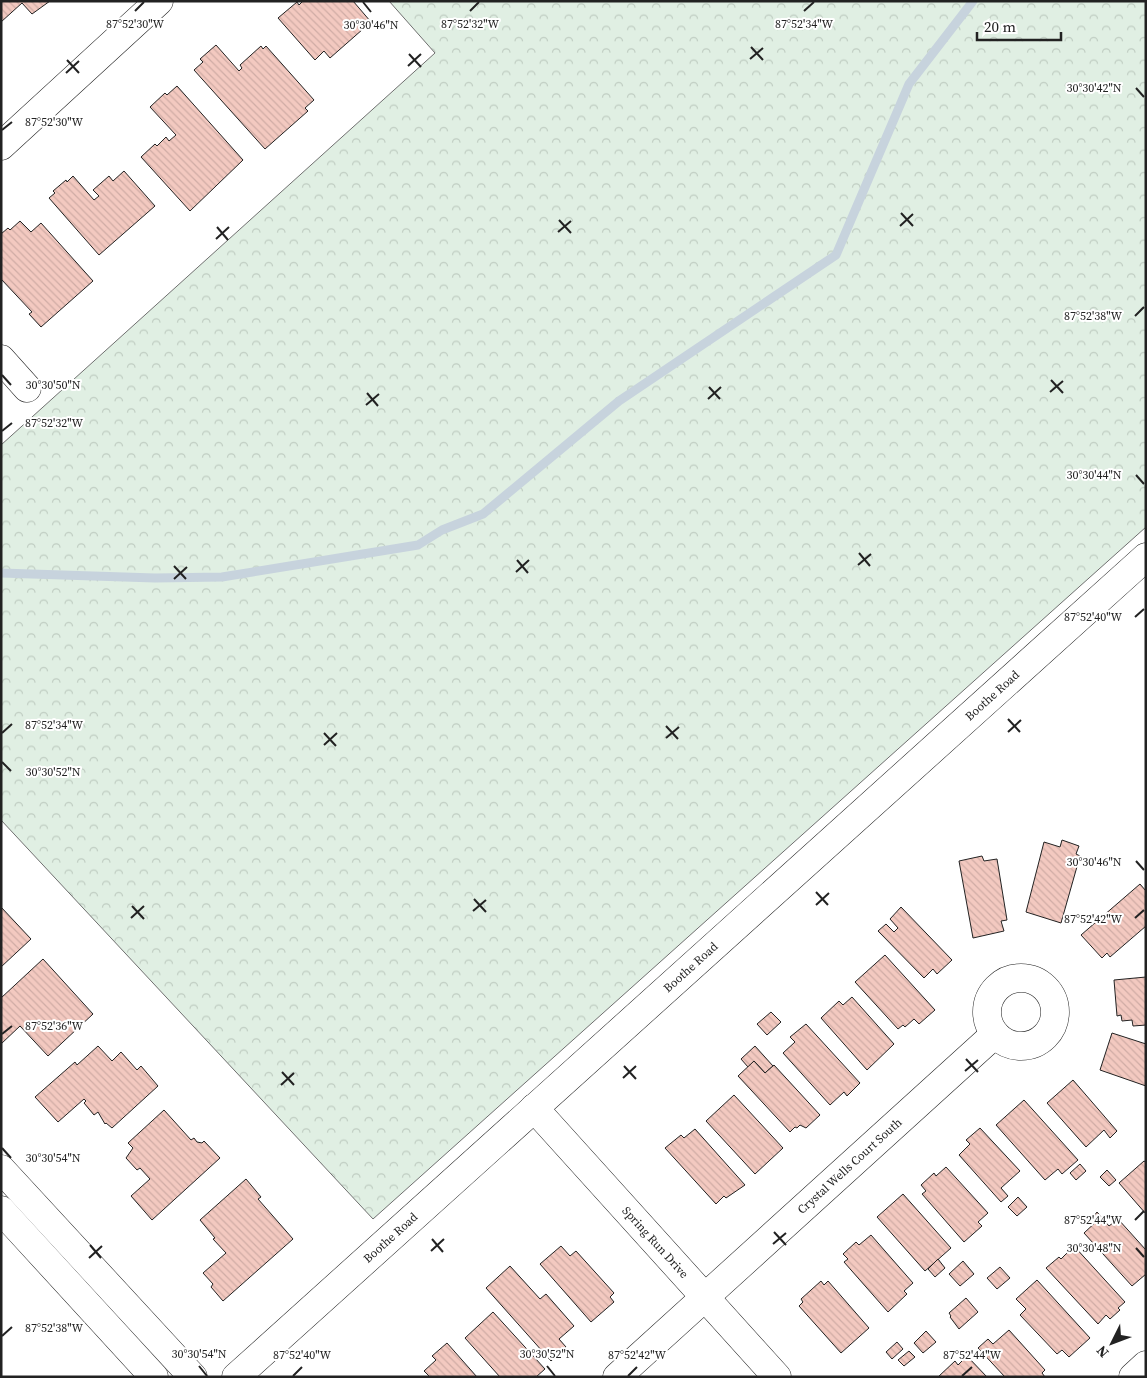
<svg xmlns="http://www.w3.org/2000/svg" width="1147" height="1378" font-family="'Source Serif 4',serif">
  <defs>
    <pattern id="forest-crowns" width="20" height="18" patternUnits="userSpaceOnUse" patternTransform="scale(1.25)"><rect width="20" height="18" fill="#e0efe3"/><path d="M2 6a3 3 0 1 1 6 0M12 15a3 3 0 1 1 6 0" fill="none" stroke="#c0cdc2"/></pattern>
    <pattern id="building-back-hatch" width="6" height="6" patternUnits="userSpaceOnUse" patternTransform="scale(1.25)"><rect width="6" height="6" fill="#f3c9c0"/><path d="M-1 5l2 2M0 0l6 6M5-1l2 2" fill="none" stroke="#d0aca5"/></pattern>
  </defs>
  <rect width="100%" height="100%" fill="#fff"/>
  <!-- forest -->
  <path fill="url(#forest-crowns)" stroke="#6f6f6f" d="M389,1H1146V527L373,1219L1,820V445L435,53Z"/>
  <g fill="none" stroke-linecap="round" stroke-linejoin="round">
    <!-- stream -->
    <path stroke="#c7d3dd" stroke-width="9" d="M1,573L155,578L222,577L418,545L442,530L483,514L619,401L836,255L909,84L973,1"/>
  </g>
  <!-- building -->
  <g fill="url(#building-back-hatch)" stroke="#222">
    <path d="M1,1H50L32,14L22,3L1,22Z"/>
    <path d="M303,1H353L371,22L330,58L324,51L315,60L278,18L297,2L299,5Z"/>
    <path d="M216,45L239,71L242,68L240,65L261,46L263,49L266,46L314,100L305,108L308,111L265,149L194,70L203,62L200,59Z"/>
    <path d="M177,86L243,160L190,211L141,157L155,144L157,146L166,137L169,141L176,135L150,107L165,93L167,95Z"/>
    <path d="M124,171L155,206L99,255L49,198L55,193L53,191L66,180L67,182L73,176L94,200L99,196L93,190L109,176L113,181Z"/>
    <path d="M20,221L31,232L41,223L93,281L41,327L29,314L32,312L1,279V234L8,228L10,230Z"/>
    <path d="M1062,840L1079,846L1076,854L1080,856L1061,923L1026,912L1044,842L1060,847Z"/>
    <path d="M982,856L984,861L997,859L1007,920L1001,921L1004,931L973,938L959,861Z"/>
    <path d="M1140,884L1146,891V926L1110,957L1107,953L1102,958L1081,935Z"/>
    <path d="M1,907L31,939L1,967Z"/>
    <path d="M901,907L952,960L937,974L933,969L924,978L878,931L886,924L894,932L898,928L890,919Z"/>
    <path d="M885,955L935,1010L919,1024L914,1019L905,1027L903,1025L898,1029L855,982Z"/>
    <path d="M43,959L93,1014L48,1056L20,1026L1,1044V998Z"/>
    <path d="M1146,977V1025L1133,1026L1132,1020L1122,1021L1121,1015L1117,1016L1114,980Z"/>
    <path d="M852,997L894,1044L867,1070L821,1018L839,1001L843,1005Z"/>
    <path d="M771,1012L781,1022L767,1035L757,1024Z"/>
    <path d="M806,1024L860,1083L847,1096L844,1092L830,1105L783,1053L795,1042L790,1037Z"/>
    <path d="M1112,1033L1146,1044V1086L1100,1070Z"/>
    <path d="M98,1046L112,1061L121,1052L137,1070L141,1066L158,1086L112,1128L106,1123L105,1124L98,1112L94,1115L84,1103L86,1101L84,1099L58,1122L35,1097L75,1062L77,1065Z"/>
    <path d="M755,1046L773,1066L765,1073L754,1061L748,1067L741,1059Z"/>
    <path d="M754,1061L765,1073L774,1065L820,1115L806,1128L800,1125L797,1128L795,1127L790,1132L738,1076Z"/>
    <path d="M1073,1080L1117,1131L1110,1138L1104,1130L1086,1147L1047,1103Z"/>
    <path d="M734,1095L783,1148L755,1174L706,1121Z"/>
    <path d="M1024,1100L1078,1160L1062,1174L1058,1169L1045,1180L996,1125Z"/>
    <path d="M164,1110L191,1140L194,1138L197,1142L202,1143L204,1141L220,1158L152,1220L131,1196L150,1179L140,1168L137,1170L126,1158L133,1148L128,1143Z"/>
    <path d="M980,1128L1020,1171L1001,1188L1008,1196L1001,1202L959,1155L970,1144L966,1140Z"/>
    <path d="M695,1129L745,1185L726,1198L724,1196L716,1204L665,1148L681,1135L684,1138Z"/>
    <path d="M1144,1161L1146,1162V1214L1119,1183Z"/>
    <path d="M1080,1164L1086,1171L1076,1180L1070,1173Z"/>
    <path d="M946,1167L988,1213L978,1222L982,1226L964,1242L922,1194L926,1191L921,1185L934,1173L936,1176Z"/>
    <path d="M1107,1170L1116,1180L1109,1186L1100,1177Z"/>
    <path d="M246,1179L261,1197L258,1199L293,1239L223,1301L211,1287L213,1284L203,1273L226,1253L213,1239L215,1238L200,1220Z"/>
    <path d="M903,1194L951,1248L925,1271L877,1217Z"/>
    <path d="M1018,1197L1027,1207L1017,1216L1008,1207Z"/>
    <path d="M1097,1212L1109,1226L1118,1219L1146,1250V1274L1132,1286L1084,1233L1098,1220L1094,1216Z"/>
    <path d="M871,1235L913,1283L904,1291L907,1294L888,1312L844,1262L848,1259L843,1254L856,1242L859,1245Z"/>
    <path d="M561,1246L570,1256L576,1251L614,1293L610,1297L614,1302L591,1322L540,1264Z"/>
    <path d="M1074,1246L1125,1302L1118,1308L1120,1310L1110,1319L1106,1315L1098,1324L1046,1268L1059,1257L1061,1259Z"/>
    <path d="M938,1259L945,1268L935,1277L928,1269Z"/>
    <path d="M963,1261L974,1274L960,1286L949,1274Z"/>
    <path d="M510,1266L540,1299L546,1294L574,1326L559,1339L566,1347L551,1361L486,1288Z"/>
    <path d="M1000,1267L1010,1278L997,1289L987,1278Z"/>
    <path d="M1037,1280L1090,1338L1069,1357L1062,1350L1057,1354L1020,1315L1026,1309L1016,1299Z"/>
    <path d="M821,1281L824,1285L828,1281L869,1328L841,1353L799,1306L803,1302L801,1299Z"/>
    <path d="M966,1298L978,1312L959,1329L950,1317L951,1316L949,1313Z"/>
    <path d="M493,1312L545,1369L536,1377H500L465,1338Z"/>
    <path d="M1009,1330L1045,1370L1042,1373L1045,1377H1005L978,1348L988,1339L993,1344Z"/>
    <path d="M926,1331L936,1342L923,1353L914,1343Z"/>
    <path d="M897,1342L903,1349L892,1359L886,1352Z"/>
    <path d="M447,1343L477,1377H430L424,1371L436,1360L432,1356Z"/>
    <path d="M909,1351L915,1357L904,1366L898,1360Z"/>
    <path d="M967,1356L987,1377H938L955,1361L958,1365Z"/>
  </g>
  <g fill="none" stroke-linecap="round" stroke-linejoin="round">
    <defs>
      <g id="minor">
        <path d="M1,146L159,1"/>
        <path d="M1,359L27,388"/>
        <circle cx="1021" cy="1012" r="34"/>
        <path id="s1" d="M534,1108L777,1377"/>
        <path d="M1,1169L193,1377"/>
        <path d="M1,1210L154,1377"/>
        <path id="s2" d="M236,1377L1146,557"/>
        <path id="s3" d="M617,1377L995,1034"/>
        <path d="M1133,1377L1146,1365"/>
      </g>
    </defs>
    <!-- minor casing -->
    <use href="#minor" stroke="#222" stroke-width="29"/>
    <!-- minor -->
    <use href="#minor" stroke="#fff" stroke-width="28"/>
  </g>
  <!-- ticks -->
  <path fill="none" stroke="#222" stroke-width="2" d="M363,2L371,12M135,11L144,2M470,11L479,2M804,11L814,2M751,47L763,60M409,54L421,67M750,59L763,48M67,60L79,73M408,66L421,54M66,73L79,61M1136,88L1144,97M2,130L12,122M901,213L913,226M559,220L571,233M900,226L913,214M217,227L228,240M558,232L571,221M216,239L229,227M1135,316L1144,307M2,375L11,385M1051,380L1063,393M709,387L720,399M1050,392L1063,381M367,393L378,406M708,399L721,387M366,405L379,394M2,431L12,423M1136,475L1144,484M859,553L870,566M517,560L528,573M858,565L871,554M174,566L186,579M516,572L529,560M174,579L187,567M1135,617L1144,609M1008,719L1020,732M666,726L678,739M1008,732L1021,720M2,733L12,724M324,733L336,746M666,738L679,727M324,745L337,733M2,762L11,771M1136,861L1144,870M816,892L828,905M474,899L486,912M816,905L829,893M132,906L144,919M473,911L486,900M131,918L144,906M1135,918L1144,910M2,1034L12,1026M966,1059L978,1072M624,1066L636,1079M965,1071L978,1060M282,1072L294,1085M623,1078L636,1066M281,1085L294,1073M2,1148L11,1158M1135,1220L1144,1211M774,1232L786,1245M432,1239L443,1252M773,1244L786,1233M90,1245L101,1258M1136,1248L1144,1257M431,1251L444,1239M89,1258L102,1246M2,1336L12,1327M199,1366L207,1376M547,1366L555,1376M293,1376L302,1367M628,1376L637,1367M962,1376L972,1367"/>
  <g text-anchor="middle" stroke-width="4" stroke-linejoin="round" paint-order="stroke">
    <!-- street labels -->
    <g font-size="12" fill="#222" stroke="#fff">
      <text dy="4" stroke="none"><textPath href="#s2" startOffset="1018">Boothe Road</textPath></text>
      <text dy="4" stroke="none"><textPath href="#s2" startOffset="612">Boothe Road</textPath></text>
      <text dy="4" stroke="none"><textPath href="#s3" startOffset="314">Crystal Wells Court South</textPath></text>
      <text dy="4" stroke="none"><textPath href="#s2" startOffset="208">Boothe Road</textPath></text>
      <text dy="4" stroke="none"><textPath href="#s1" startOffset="181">Spring Run Drive</textPath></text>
    </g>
  </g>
  <g font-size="12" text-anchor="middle" fill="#222" stroke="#fff" stroke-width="4" stroke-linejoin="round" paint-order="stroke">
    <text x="135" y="28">87°52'30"W</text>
    <text x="470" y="28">87°52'32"W</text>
    <text x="804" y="28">87°52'34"W</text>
    <text x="371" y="29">30°30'46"N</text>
    <text x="1094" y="92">30°30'42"N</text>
    <text x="54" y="126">87°52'30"W</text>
    <text x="1093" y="320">87°52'38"W</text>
    <text x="53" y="389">30°30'50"N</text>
    <text x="54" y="427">87°52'32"W</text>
    <text x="1094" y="479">30°30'44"N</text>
    <text x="1093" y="621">87°52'40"W</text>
    <text x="54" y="729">87°52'34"W</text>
    <text x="53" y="776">30°30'52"N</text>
    <text x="1094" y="866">30°30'46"N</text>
    <text x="1093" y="923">87°52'42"W</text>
    <text x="54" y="1030">87°52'36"W</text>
    <text x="53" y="1162">30°30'54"N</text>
    <text x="1093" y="1224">87°52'44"W</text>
    <text x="1094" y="1252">30°30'48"N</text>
    <text x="54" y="1332">87°52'38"W</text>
    <text x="199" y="1358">30°30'54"N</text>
    <text x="547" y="1358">30°30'52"N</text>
    <text x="302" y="1359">87°52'40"W</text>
    <text x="637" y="1359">87°52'42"W</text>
    <text x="972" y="1359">87°52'44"W</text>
  </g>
  <!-- border -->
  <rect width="1147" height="1378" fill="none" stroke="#222222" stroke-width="5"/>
  <!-- north arrow -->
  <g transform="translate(1112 1343) rotate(228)" stroke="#ffffff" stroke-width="4" paint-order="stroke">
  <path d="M0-4L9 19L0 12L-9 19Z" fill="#222222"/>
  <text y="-8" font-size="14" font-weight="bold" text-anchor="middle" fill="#222222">N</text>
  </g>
  <!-- scale -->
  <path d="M977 32v8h84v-8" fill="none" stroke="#222222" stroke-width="2.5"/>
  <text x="984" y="32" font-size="15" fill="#222222" stroke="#ffffff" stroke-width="4" paint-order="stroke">20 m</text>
</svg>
